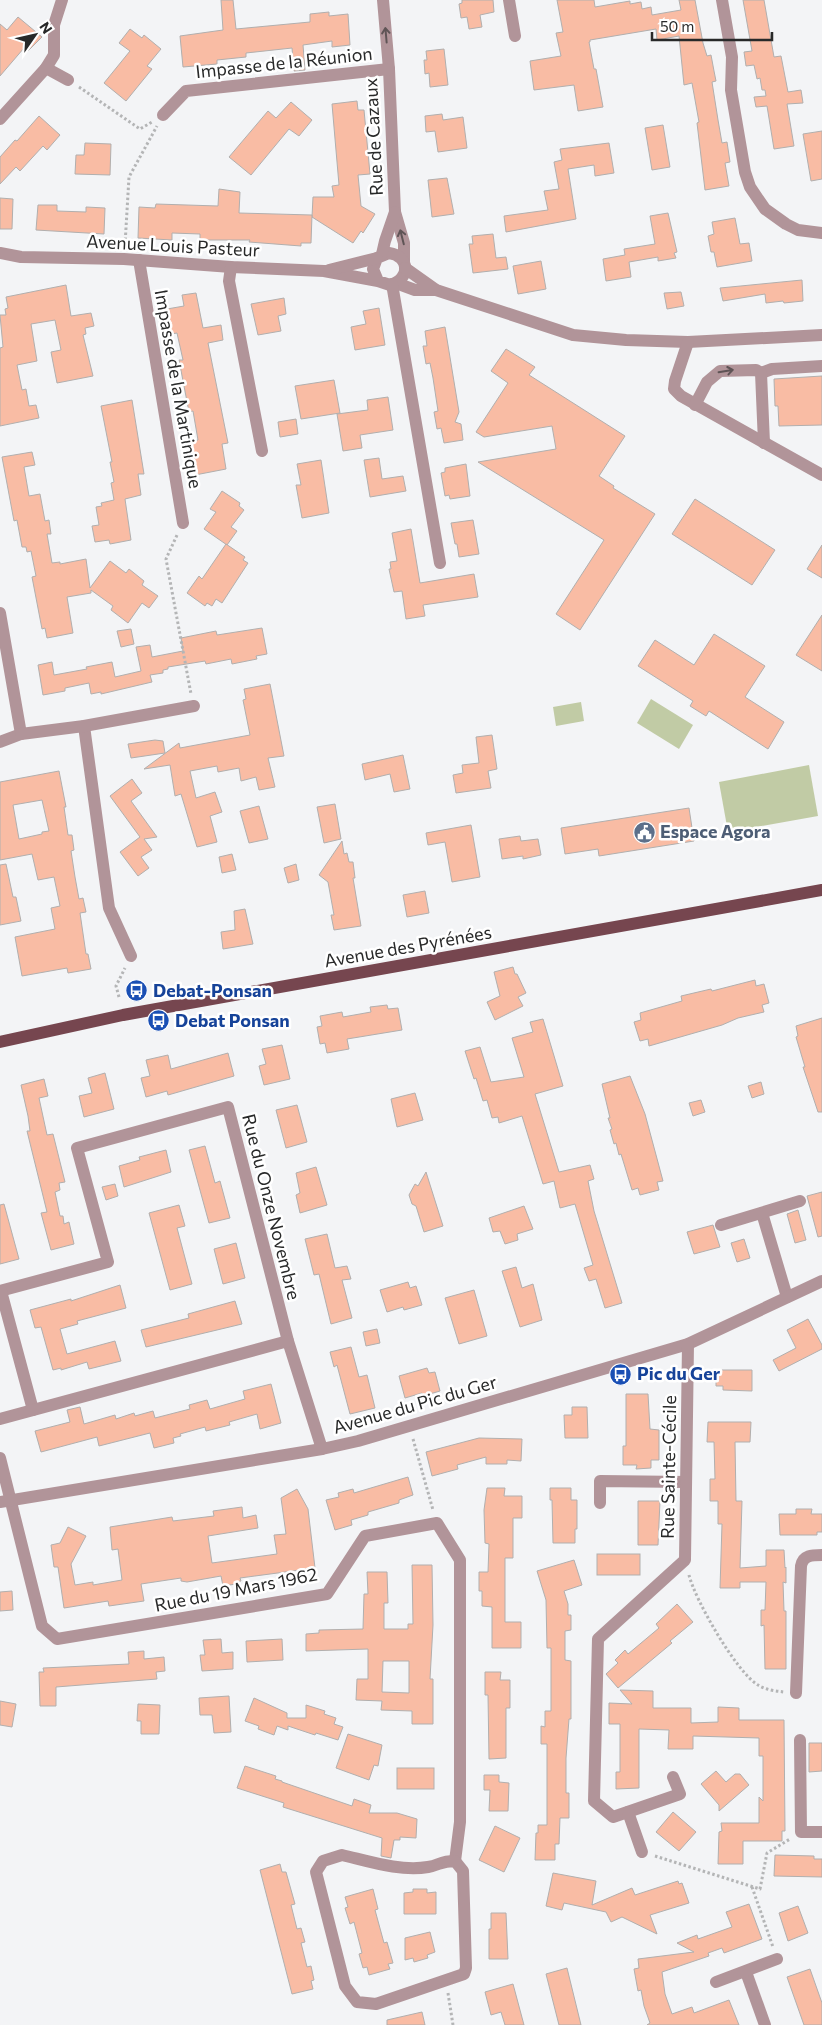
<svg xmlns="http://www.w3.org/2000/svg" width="822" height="2025" font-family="Commissioner,sans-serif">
  <rect width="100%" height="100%" fill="#f3f4f6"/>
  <!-- green -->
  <g fill="#c1cba5">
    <path d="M651,699L693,725L679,749L637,723Z"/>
    <path d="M581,702L584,721L556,726L553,707Z"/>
    <path d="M809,765L818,816L728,832L719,782Z"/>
  </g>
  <!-- building -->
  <g fill="#f9bca4" stroke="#b1afae" fill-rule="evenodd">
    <path d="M221,0H233L236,29L310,22V14L329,12V16L348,14L350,45L332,47V41L303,45L305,70L294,71L292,48L246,53V57L217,60V64L183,67L180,36L223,30Z"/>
    <path d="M462,0H493L494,12L480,15L482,27L469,29L467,17L461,18L459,4L462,3Z"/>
    <path d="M557,0H594L595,7L630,1V4L641,2L642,9L651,7L652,15L681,10L679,0H695L703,43L707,56L711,55L714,71L716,81L712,82L718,120L722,143L727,142L730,162L725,163L729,186L705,190L697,123L699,122L692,83L684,85L679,36L657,40L656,29L590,40V42H589L594,69H596L603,107L578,111L574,85L534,90L530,61L561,56L556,33L563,32Z"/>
    <path d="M743,0H764L774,57L781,56L788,92L801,90L803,103L787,104L794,146L774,149L767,106L756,107L754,97L766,96L765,90H762L760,78L757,79L754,65L746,66L744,52L752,51Z"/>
    <path d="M18,17L42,37L28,51L24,48L0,76V24L7,30Z"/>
    <path d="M130,29L142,38L144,35L161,49L147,66L152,69L126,101L104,83L130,51L119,43Z"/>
    <path d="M444,49L448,85L430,87L429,73L425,74L424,60H427L426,51Z"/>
    <path d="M357,101L358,110H364L370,174L358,175L361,206L375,214L363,233L361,231L353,243L312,217L313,197H334L332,186L339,185L332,104Z"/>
    <path d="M291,102L312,120L299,136L289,129L251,175L229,157L268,111L276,118Z"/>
    <path d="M442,114L443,120L463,117L467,148L438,152L435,131L426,132L425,116Z"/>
    <path d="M39,116L60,135L47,150L43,146L20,171L16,167L0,184V157L15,140L17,141Z"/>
    <path d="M663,125L670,167L652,170L645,128Z"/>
    <path d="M822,131V179L811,181L803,134Z"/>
    <path d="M85,143L111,144L110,175L75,174L76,155H84Z"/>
    <path d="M609,143L614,173L595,176L594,165L568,169L576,219L506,232L504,216L548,210L544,191L559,189L554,162L562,160L560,149Z"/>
    <path d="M447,178L454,214L432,217L428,180Z"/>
    <path d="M219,189L240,192L239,213L312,215L311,243H301V246L249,242L250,240H200V234L172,233V240L138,238L139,207L155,208L156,204L218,206Z"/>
    <path d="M0,198L13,199L12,229H0Z"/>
    <path d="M38,205H57V211L86,212V207L105,208L104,234L36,230Z"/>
    <path d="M668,213L677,252L674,253L676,258L658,261V257L629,262L631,277L606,281L603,259L625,255L624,249L655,244L650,216Z"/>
    <path d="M735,218L740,244L749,243L752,261L717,267L714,252H711L708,236L714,234L712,222Z"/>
    <path d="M493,234L496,258L506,257L508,269L473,273L469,244H473L472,236Z"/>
    <path d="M541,261L546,289L518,294L513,266Z"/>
    <path d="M802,280L803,301L784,303L783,301L766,303L765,294L723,301L720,288Z"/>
    <path d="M66,285L71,316L91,313L94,326L85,328L86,334L83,335L93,376L57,383L51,352L61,350L55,320L31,324L37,361L17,365L22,390L26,389L29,406L36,405L39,418L0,426V348L3,347L0,315H6L5,309L8,308L6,297Z"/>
    <path d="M681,292L684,306L667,309L664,293Z"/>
    <path d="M196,293L203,328L221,325L223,340L208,343L228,443L222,444L226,469L195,475L190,441L198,440L193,411L189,412L179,360H183L177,333L171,334L167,309L184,306L182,295Z"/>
    <path d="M284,298L286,314L278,316L281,331L258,335L251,304Z"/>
    <path d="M379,308L385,345L355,350L351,327L366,324L363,311Z"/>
    <path d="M445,327L459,412L455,422L461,424L463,440L444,443L441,428L437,429L434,412L438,411L433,378L430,363L426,364L423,346H427L425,331Z"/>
    <path d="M506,349L535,367L529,375L625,436L599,476L614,486L613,488L655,514L580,630L556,614L604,540L478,462L556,449L552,426L484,437L476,432L508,383L491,371Z"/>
    <path d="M822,376V425L779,426L778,406H775L774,379Z"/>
    <path d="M334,380L340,413L301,419L295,386Z"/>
    <path d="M388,397L393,430L360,435L362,448L343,451L337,414L368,410L367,400Z"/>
    <path d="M132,400L144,474H138L141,495L125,499L131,540L110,544L109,540L95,542L92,526L99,525L96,507L102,506L101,503L114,500L111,483L114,482L110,462H112L101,406Z"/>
    <path d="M296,419L298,434L280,437L278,422Z"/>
    <path d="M32,452L35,465L24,467L29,496L40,494L45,521L49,520L51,534H47L52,563L60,562V564L86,559L90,588L110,561L126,573L129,569L144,581L142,585L158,596L149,608L142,603L128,623L111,610L113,606L91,590V593L67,597L73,633L47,638L45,628L42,629L32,577L36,576L31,551L27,552L26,547H22L17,520L14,521L2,457Z"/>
    <path d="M379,458L382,479L403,476L406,491L370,497L364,460Z"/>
    <path d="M321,460L329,513L302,518L296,485H301L297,464Z"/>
    <path d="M466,464L470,496L450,499L449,495L445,496L441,473L445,472V468Z"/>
    <path d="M222,491L240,503L239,506L244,510L231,527L237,531L227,545L204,529L216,512L210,509Z"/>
    <path d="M695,499L775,550L752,585L672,534Z"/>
    <path d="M473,520L479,554L459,557L457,544H455L451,523Z"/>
    <path d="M411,529L420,583L474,574L478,597L423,605L425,616L406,619L402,591L394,592L389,569H391L390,562L397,561L392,533Z"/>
    <path d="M226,544L245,557L243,560L248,563L222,603L216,599L212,606L207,603L205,606L187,593L199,576L202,579Z"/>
    <path d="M822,545V578L807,569Z"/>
    <path d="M822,615V671L796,655Z"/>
    <path d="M262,628L267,654L256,656L257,659L232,664L231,659L206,664L205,661L168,667V669L163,670V673L150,675L152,682L101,694V692L91,694L89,683L65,688V691L43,695L38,665L52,662L54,675L87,669L86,667L112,662L115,677L141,671L136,647L150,645L152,657L183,651L181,638L216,631L217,635Z"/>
    <path d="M131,629L134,644L121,647L117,631Z"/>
    <path d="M714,634L765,666L745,697L784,722L768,749L709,711L706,716L690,706L693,701L638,666L655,640L694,665Z"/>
    <path d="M270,684L284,756L268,758L275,787L259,790L256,777L241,781L239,768L218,772L217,766L190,771L196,798L215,792L222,812L210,816L217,842L197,847L181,794L175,796L170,765L144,769L179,743L180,748L250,735L243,700L246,699L244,689Z"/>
    <path d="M492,735L497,769L488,771L491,788L456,793L453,775L463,773L462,765L479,763L476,737Z"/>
    <path d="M155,740L163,741L165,753L131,758L128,744Z"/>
    <path d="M403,755L410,789L394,792L390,774L365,780L362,764Z"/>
    <path d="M59,771L66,807H64L68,835H72L74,850L71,851L75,877L79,899L83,898L86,912L80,913L86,954H88L91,969L68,973L67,968L22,976L15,937L55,929L51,908L60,906L54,877L38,880L32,854L0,860V782ZM42,800L49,831L42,832V834L19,839L13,805Z"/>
    <path d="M132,779L142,793L131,801L157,837L144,839L152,850L141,857L149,868L138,876L120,852L140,837L110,796Z"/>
    <path d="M335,804L341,839L324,843L317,807Z"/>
    <path d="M259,806L268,839L249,843L240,811Z"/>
    <path d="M689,808L694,841L599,856L598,849L565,854L561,828Z"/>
    <path d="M471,825L480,877L452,882L445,842L428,845L426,833Z"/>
    <path d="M520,836L521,841L538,839L541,855L523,859V856L502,859L499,839Z"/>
    <path d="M342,841L344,854L347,853L349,862H353L355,878H353L361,926L334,930L331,915H334L328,882L319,875Z"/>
    <path d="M232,854L236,870L222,873L219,857Z"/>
    <path d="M6,864L13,897H16L21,921L0,925V865Z"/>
    <path d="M296,864L299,880L288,883L284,868Z"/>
    <path d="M425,891L429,913L407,917L403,895Z"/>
    <path d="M245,909L253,944L223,949L221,932L235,930L234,911Z"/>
    <path d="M513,967L515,974H517L526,993L518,997L523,1006L495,1020L487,1002L500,996L494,972Z"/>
    <path d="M755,980L756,986L764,984L769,1003L762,1005L764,1012L738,1018L722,1025L649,1046L648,1039L640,1041L634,1022L641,1020L640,1013L682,1001L681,996L711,989L712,991Z"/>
    <path d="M387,1005L388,1009L398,1008L402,1030L347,1039L349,1049L327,1053L325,1043L320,1044L317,1027L322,1026L320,1016L342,1012L343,1017L371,1012L370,1007Z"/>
    <path d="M822,1018V1112H818L803,1067H805L796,1037L798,1036L796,1026Z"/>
    <path d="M543,1019L563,1086L535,1094L559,1172L590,1165L594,1179L588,1181L594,1211L622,1303L605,1308L596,1279L589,1281L584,1268L593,1265L575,1204L560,1208L554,1181L543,1184L522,1116L499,1123L498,1117L492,1118L487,1100L483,1101L476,1078L474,1079L465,1051L480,1047L491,1082L524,1077L512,1038L533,1032L530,1022Z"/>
    <path d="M282,1045L290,1079L264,1085L259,1066L266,1064L262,1049Z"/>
    <path d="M228,1053L234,1076L168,1095L167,1091L146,1097L141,1078L150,1076L146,1060L168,1055L171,1069Z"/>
    <path d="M105,1073L114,1109L84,1117L79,1096L92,1093L88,1078Z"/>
    <path d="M630,1076L645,1114L663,1181L657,1182L659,1190L640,1195L638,1188L632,1190L621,1154L619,1155L616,1143L614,1144L610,1130L612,1129L608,1118H610L602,1084Z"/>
    <path d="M44,1079L48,1096L39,1098L47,1135L53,1134L65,1182L59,1183L60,1190L55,1192L60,1216H63L64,1224L69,1222L74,1244L51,1250L41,1213L47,1212L27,1131H30L28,1116L21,1085Z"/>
    <path d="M761,1082L764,1094L752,1098L748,1086Z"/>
    <path d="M415,1093L423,1120L397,1127L391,1099Z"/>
    <path d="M701,1100L705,1112L693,1116L689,1103Z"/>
    <path d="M297,1105L307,1142L286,1148L276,1110Z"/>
    <path d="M205,1146L215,1183L220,1181L230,1218L209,1223L189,1150Z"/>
    <path d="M166,1150L171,1172L124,1187L119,1166L140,1160L139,1157Z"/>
    <path d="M316,1167L327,1205L300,1213L296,1195L300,1193L296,1173Z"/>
    <path d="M426,1172L443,1226L424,1232L416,1206L412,1204L409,1195L415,1184L418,1186Z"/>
    <path d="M115,1184L118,1196L106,1200L102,1187Z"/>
    <path d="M822,1192V1236L818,1237L807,1196Z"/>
    <path d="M4,1204L19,1259L0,1264V1205Z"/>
    <path d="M179,1205L185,1226L177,1228L192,1284L170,1290L149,1213Z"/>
    <path d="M524,1206L533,1229L517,1234L518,1240L505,1244L500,1231L493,1232L489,1218Z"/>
    <path d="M798,1210L806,1240L795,1243L787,1214Z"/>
    <path d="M713,1225L720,1247L694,1254L687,1232Z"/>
    <path d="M327,1234L335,1268L347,1266L351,1279L342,1280L352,1318L331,1324L319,1274L314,1275L305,1239Z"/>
    <path d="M744,1239L750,1258L737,1262L731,1243Z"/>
    <path d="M236,1243L245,1278L223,1284L214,1249Z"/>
    <path d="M516,1267L522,1288L533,1284L542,1320L520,1327L502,1271Z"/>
    <path d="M408,1282L410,1288L416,1286L422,1305L404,1310L403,1307L387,1312L380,1290Z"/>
    <path d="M120,1285L126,1308L77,1321L78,1324L60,1329L67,1354L115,1341L121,1361L89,1369L87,1362L61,1370V1368L53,1370L41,1327L35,1328L30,1310L71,1299V1301Z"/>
    <path d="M474,1290L487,1336L459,1344L445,1298Z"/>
    <path d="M235,1301L242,1324L146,1347L141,1330L189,1318L188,1314Z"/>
    <path d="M808,1319L822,1345V1349L779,1371L773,1360L796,1348L787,1330Z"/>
    <path d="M377,1329L380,1343L366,1346L363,1332Z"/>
    <path d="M351,1347L359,1377L367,1375L375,1408L350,1414L337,1365L334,1367L330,1352Z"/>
    <path d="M427,1368L429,1373L435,1372L440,1391L423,1396L422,1393L405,1398L399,1376Z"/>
    <path d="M716,1370H752V1391L723,1390V1386H716Z"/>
    <path d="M271,1384L281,1423L260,1429L257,1414L229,1422L230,1425L206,1431L205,1427L180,1434L181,1436L173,1438L174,1443L154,1448L150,1433L99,1446L97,1437L41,1452L35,1431L70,1422L67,1410L80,1407L84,1424L115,1415L116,1419L134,1413L135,1416L153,1411L155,1418L190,1409L189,1405L207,1400L210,1409L245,1399L243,1391Z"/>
    <path d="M626,1394H648L650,1429L659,1430V1460H651V1468L636,1469L637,1465H623V1446H626Z"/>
    <path d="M572,1407H587L588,1438H565L564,1415H572Z"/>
    <path d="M708,1422H751L750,1442H735L736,1501H742L740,1568L766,1566V1550H784L785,1568L786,1567V1583L783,1582L784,1611H786V1669H765L764,1625L761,1626V1610H765L766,1582H740V1588H720L722,1524H718V1501H710V1479H715L714,1442H707Z"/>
    <path d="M479,1438L522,1439L521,1461L507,1460V1464H486V1457L457,1465L458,1469L432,1476L426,1452Z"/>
    <path d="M408,1477L413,1495L399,1500V1503L368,1512V1515L351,1520L352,1525L335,1530L326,1500L339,1497L338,1493L353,1489L354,1493Z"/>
    <path d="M487,1488H505L504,1496H522V1518H513V1558H505V1622H521V1648H492V1607L482,1606V1591H479V1572H488L489,1544L485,1543L484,1510Z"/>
    <path d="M550,1488H571V1500H577V1529H575V1543H553L552,1500H550Z"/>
    <path d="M297,1489L308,1509L315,1568L240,1578L241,1581L236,1582V1584L223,1586L221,1576L187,1582L181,1581V1578L141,1584L144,1601L109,1606L108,1601L64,1608L58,1567H54L51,1545L60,1543L68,1527L86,1536L71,1564L75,1585L93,1582V1585L122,1580L118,1549L112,1550L110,1527L172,1517L173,1521L214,1516L213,1511L242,1507L243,1518L256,1515L258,1528L208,1536L212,1563L277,1554L274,1535L286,1534L281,1498Z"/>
    <path d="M638,1501H660L658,1545H638Z"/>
    <path d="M796,1509H812L811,1514H822V1532H817V1535H780L779,1514H796Z"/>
    <rect x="597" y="1554" width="43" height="21"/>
    <path d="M574,1560L582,1585L564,1591L568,1604V1615H571V1630L565,1631V1660L571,1661V1719H569L566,1758V1793H569V1818H560L559,1844H555V1860H535L536,1833H538V1825H547V1744H541V1726L545,1727V1711H551V1648H547L546,1600L537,1571Z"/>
    <path d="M412,1565H432L433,1625L430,1679H433V1724H412V1711L381,1710L382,1701L356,1700L357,1679H368V1649L306,1651V1634L319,1633V1630L363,1629L364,1594H368L367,1572H387L388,1603H384V1629H408V1624H413ZM383,1661H409V1693L382,1692Z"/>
    <path d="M12,1591L13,1610L0,1611V1592Z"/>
    <path d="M677,1604L693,1622L670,1641L672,1643L618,1688L606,1674L618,1663L615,1660L625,1650L628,1654L659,1628L656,1624Z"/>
    <path d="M221,1639L222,1653L233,1652V1669L202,1671L200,1655H205L203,1640Z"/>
    <path d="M282,1639L283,1660L247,1662L246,1641Z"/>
    <path d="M144,1651V1659L164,1657L165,1671L156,1672L157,1679L56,1687V1706H40L39,1672H44L43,1668L129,1664L128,1652Z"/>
    <path d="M485,1672H501L500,1680H510V1708H506V1758L489,1759L488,1695H485Z"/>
    <path d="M620,1690L653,1691V1708H691V1723L718,1722V1707L739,1708V1720H784L785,1831H782V1841H743V1864H718L719,1832L722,1831L721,1823H759V1797L763,1801V1756H759V1738L693,1736V1749H668L669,1730L639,1729V1788L616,1789V1772H620V1724H609V1703L632,1704Z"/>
    <path d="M229,1696L231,1732L214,1733L212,1715H200L199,1698Z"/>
    <path d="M254,1698L287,1713V1718H306V1705L325,1711L324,1714L336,1718L334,1724L343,1727L338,1740L316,1733L315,1735L288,1726V1730L277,1726L274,1735L258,1729L259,1726L245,1721Z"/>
    <path d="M0,1701L16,1704L12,1727L0,1725Z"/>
    <path d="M138,1704L160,1705L159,1734H141V1721H137Z"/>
    <path d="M348,1734L382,1745L378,1766L374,1765L369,1780L336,1768Z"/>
    <path d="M809,1743H822V1771L809,1772Z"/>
    <path d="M245,1766L276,1776L275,1779L282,1781V1782L352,1806L354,1799L371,1805L369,1813H397L417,1819L416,1838L400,1837V1840H394L391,1858L381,1856L382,1838L283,1807L284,1803L237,1788Z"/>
    <rect x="397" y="1768" width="37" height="21"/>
    <path d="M716,1771L726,1782L735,1774H740L749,1785L719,1811V1805L701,1784Z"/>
    <path d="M484,1775H499V1782L509,1783L508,1811H489L490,1790H484Z"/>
    <path d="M673,1812L696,1832L679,1851L656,1832Z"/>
    <path d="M495,1826L520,1838L504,1872L479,1860Z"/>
    <path d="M775,1855L814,1856V1859H822V1877L774,1876Z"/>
    <path d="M280,1864L282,1872H286L295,1904L291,1905L297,1929L301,1928L305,1942L301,1943L307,1967L311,1966L314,1980L311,1981L313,1989L292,1994L260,1870Z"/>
    <path d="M553,1873L596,1881L592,1905L632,1888L635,1895L678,1881L679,1884L682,1883L689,1903L650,1915L657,1934L622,1917L611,1922L606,1912L564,1903L562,1910L546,1906Z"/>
    <path d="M373,1889L378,1909L375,1910L384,1943L387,1942L393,1963L388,1964L390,1969L369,1975L367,1967L363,1968L359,1954L362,1953L354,1922L350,1924L345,1908L348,1907L345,1897Z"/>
    <path d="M413,1889H427V1893L436,1892V1914H404V1893L413,1892Z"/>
    <path d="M749,1904L762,1939L724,1953L722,1948L708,1953L709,1956L662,1972L665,1994L672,2014L692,2007L694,2013L729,2000L739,2025H647L650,2023L644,2006L641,1990L638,1991L634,1969L639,1968L638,1959L694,1952L677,1943L697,1935L698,1939L732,1927L726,1912Z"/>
    <path d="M798,1906L808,1933L788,1941L779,1913Z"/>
    <path d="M491,1913H506L508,1959H489V1929H491Z"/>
    <path d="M430,1932L435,1952L427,1955L428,1958L414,1962L413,1958L405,1960V1938Z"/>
    <path d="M567,1968L581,2025H559L546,1974Z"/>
    <path d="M810,1969L822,2003V2025H804L787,1977Z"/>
    <path d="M513,1984L524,2025H505L501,2012L491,2015L485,1992Z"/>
    <path d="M422,2012L425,2025H387V2020Z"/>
  </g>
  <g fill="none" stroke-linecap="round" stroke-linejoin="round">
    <!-- path -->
    <g stroke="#b4b5b6" stroke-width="3" stroke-dasharray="2.5 2.5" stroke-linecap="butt">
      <path d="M79,87L140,129L152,122"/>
      <path d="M125,245L129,177L157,126"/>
      <path d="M177,535L166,559L191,694"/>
      <path d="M119,997L116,986L125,968"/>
      <path d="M413,1439L433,1510"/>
      <path d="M689,1575C695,1600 737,1673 758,1685C766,1690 776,1691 784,1692"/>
      <path d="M655,1856L760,1889L767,1853L790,1839"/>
      <path d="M752,1887L773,1947"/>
      <path d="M448,1993L453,2025"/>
    </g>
    <!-- minor -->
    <g stroke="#b19499" stroke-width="12">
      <path d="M383,0L389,69L395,212L404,243V262"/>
      <path d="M509,0L515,36"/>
      <path d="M722,0L732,57L731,90L745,172L750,187L765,209L786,224L798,230L822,233"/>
      <path d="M46,68L54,55V25L62,0"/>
      <path d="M163,115L186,91L389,69"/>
      <path d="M0,119L46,68L68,80"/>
      <path d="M0,253L21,257L124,259L231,267L324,271L378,281L390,285C411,279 410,256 389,253L377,258L373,269L378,281"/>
      <path d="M382,254L385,241L395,212"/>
      <path d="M139,260L183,523"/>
      <path d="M231,267L229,281L262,451"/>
      <path d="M405,268L436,290L573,335L626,340L688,342L822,335"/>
      <path d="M329,270L377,258"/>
      <path d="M396,283L415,290H436"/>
      <path d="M392,284L440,563"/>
      <path d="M688,342L675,381L674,389L681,396L822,475"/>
      <path d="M761,373L772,369L822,366"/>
      <path d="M695,405L707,382L720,371L756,370L761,373L764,443"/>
      <path d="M0,613L21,734L0,742"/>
      <path d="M84,726L109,908L131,956"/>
      <path d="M21,734L84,726L194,706"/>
      <path d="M762,1213L787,1297"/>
      <path d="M721,1225L800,1201"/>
      <path d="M0,1291L108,1262L77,1148L228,1107L288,1341L322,1449"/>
      <path d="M1,1291L33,1410"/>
      <path d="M0,1419L288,1341"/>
      <path d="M0,1458L42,1626L57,1639L327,1594L365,1536L437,1523L460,1560V1822L455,1861"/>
      <path d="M0,1502L322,1449L358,1441L688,1344L822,1281"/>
      <path d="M600,1503V1481L686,1482"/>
      <path d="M796,1693L801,1566C803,1555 812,1555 822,1555"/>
      <path d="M800,1740L801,1832H822"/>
      <path d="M673,1777L680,1794L613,1817L594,1801L598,1639L685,1560L688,1344"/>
      <path d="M628,1812L642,1852"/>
      <path d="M342,1855C368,1861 401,1872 428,1867C440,1865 440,1861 455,1861L463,1871L466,1968L464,1974L376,2004L357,2002L345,1986L316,1872L323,1861Z"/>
      <path d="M746,1972L765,2025"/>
      <path d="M716,1982L777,1959"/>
    </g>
    <!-- major -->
    <path stroke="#76464f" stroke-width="12" d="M0,1042L123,1015L822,890"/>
  </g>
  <!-- one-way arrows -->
  <defs><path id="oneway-shaft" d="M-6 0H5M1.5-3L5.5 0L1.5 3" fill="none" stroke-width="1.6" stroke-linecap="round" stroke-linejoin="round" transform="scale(1.25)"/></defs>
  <g stroke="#5f5456">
    <use href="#oneway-shaft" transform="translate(386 35) rotate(-95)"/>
    <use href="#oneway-shaft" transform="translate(402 237) rotate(-104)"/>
    <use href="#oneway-shaft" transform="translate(726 371) rotate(-9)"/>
  </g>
  <!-- icons -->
  <defs>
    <symbol id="civic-disc" viewBox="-11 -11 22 22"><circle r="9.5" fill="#5c6f8a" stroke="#fff"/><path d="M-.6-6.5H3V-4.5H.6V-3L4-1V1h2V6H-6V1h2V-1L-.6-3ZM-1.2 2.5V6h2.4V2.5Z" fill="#fff"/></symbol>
    <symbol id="bus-disc" viewBox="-11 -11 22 22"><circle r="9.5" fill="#1a4fb4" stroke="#fff"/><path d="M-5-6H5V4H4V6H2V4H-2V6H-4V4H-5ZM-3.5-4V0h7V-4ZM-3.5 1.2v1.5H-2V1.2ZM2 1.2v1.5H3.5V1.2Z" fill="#fff"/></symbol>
  </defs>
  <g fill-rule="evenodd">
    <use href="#civic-disc" x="632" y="820" width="25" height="25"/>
    <use href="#bus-disc" x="124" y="978" width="25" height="25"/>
    <use href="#bus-disc" x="146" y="1008" width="25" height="25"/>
    <use href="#bus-disc" x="608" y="1362" width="25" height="25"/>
  </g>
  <g text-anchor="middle" stroke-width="5" stroke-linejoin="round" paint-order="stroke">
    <!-- street labels -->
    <g font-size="18" fill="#282929" stroke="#fff">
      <text transform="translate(284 63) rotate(-6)" y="6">Impasse de la Réunion</text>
      <text transform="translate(374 137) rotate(-93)" y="6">Rue de Cazaux</text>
      <text transform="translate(173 246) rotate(3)" y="6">Avenue Louis Pasteur</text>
      <text transform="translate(178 389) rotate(80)" y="6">Impasse de la Martinique</text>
      <text transform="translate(408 947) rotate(-10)" y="6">Avenue des Pyrénées</text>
      <text transform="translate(271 1207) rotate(76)" y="6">Rue du Onze Novembre</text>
      <text transform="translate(415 1405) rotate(-16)" y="6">Avenue du Pic du Ger</text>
      <text transform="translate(669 1467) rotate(-89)" y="6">Rue Sainte-Cécile</text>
      <text transform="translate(236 1590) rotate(-11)" y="6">Rue du 19 Mars 1962</text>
    </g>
    <!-- service labels -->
    <g font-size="18" font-weight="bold" fill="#4e5e75" stroke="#fff" text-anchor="start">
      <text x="660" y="838">Espace Agora</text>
    </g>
    <!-- transit labels -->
    <g font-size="18" font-weight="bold" fill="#164399" stroke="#fff" text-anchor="start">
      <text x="153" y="997">Debat-Ponsan</text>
      <text x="175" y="1027">Debat Ponsan</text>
      <text x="637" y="1380">Pic du Ger</text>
    </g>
  </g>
  <!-- north arrow -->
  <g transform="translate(35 35) rotate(56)" stroke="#ffffff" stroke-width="4" paint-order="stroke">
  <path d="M0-4L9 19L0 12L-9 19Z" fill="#282929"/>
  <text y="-8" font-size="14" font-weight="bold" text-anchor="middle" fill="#282929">N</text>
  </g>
  <!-- scale -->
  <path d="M652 32v8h120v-8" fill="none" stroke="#282929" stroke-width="2.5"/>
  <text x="660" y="32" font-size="15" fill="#282929" stroke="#ffffff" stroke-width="4" paint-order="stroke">50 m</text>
</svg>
